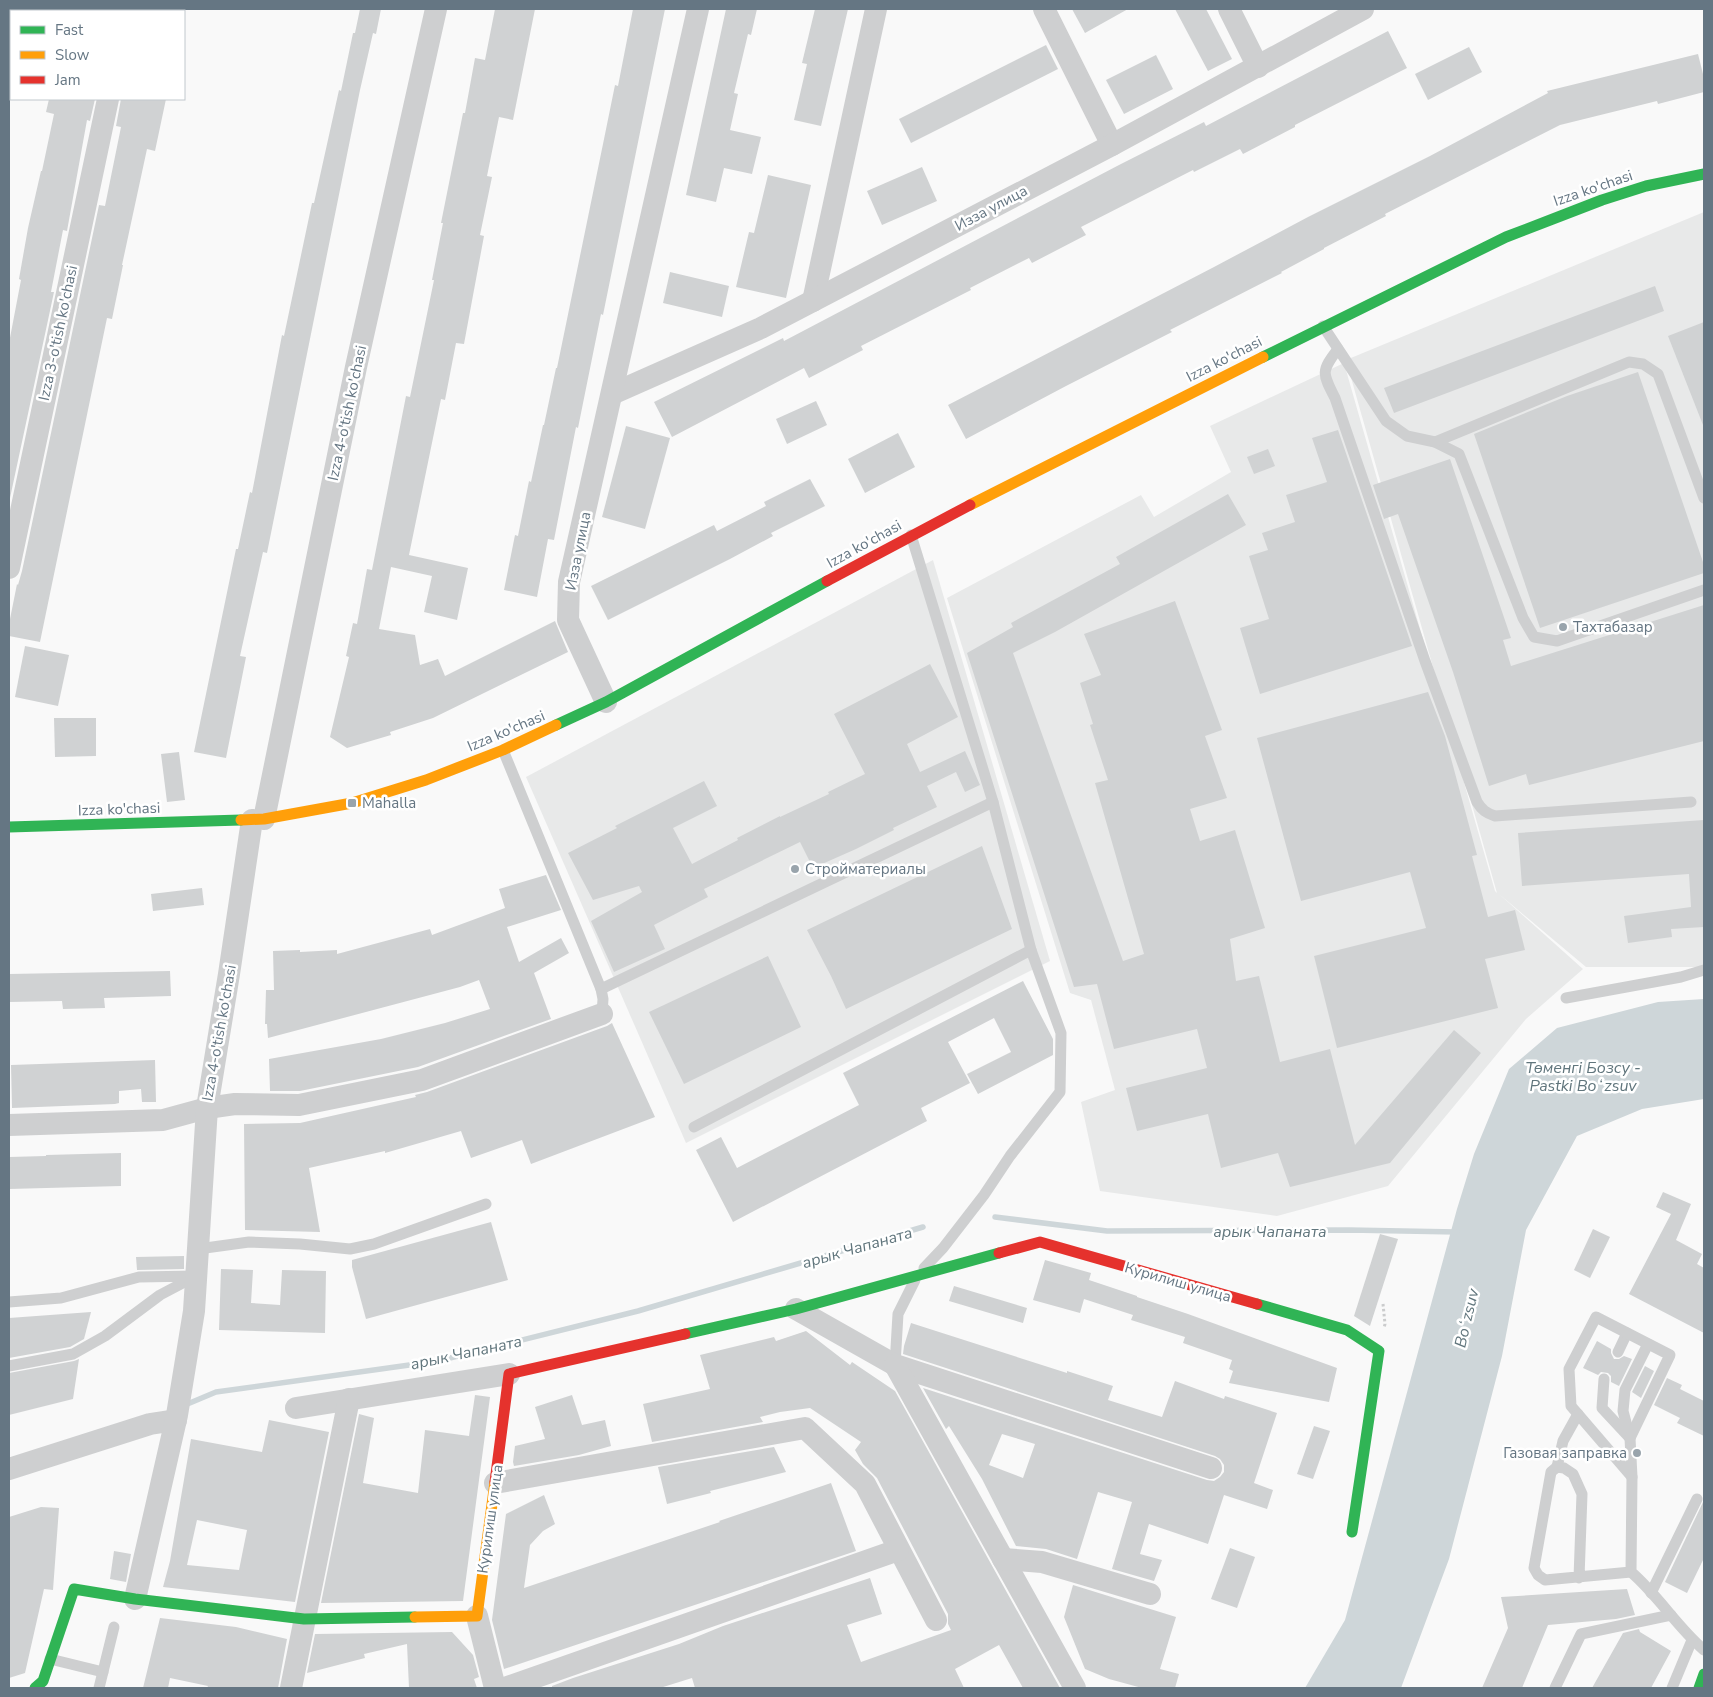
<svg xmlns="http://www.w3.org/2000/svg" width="1713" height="1697" font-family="'Nunito Sans',sans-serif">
  <rect width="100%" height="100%" fill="#f9f9f9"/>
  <!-- built -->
  <g fill="#e8e9e9">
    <path d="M1704,212V967H1586L1499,894L1583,969L1526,1019L1388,1186L1277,1216L1100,1191L1081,1102L1115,1090L1091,1000L1070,993L947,598L1141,495L1154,517L1231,472L1210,426L1344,363L1495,891L1497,893L1346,360Z"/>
    <path d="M933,560L1050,961L686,1143L526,777Z"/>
  </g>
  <!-- water -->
  <path fill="#ced6d9" d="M1704,999V1099L1642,1109L1577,1136L1526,1230L1502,1356L1449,1559L1401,1688H1305L1345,1620L1457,1209L1474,1154L1509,1069L1557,1028L1658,1002Z"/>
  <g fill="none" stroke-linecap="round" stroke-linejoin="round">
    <!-- stream -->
    <g stroke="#ced6d9" stroke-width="5.5">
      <path d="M995,1217L1107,1231L1349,1230L1457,1232"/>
      <path d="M185,1405L216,1392L438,1361L638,1311L923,1227"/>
    </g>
  </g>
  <!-- building -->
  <g fill="#d0d2d3" fill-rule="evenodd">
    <path d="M360,9H381L376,34L373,33L360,90L267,553L263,552L240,656L246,657L226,758L194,752L236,549H238L250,492L252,493L282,335L284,336L312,203H314L339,90L341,91L353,33H355Z"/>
    <path d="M495,9H535L513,120L499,117L487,176L492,177L480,235L484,236L464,344L456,343L445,400L441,399L409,555L468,568L457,620L424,612L432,576L391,567L379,629L415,635L420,665L438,659L445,676L555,621L568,652L433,718L390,732L391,735L347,748L330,737L349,657L346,656L353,623L357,624L367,569L372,570L406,396L410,397L434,280H432L443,223H441L463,113H465L475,58L485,60Z"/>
    <path d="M633,9H665L603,315L601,314L578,428L576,427L554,540L548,539L537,597L504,590L515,535L518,536L529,481L531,482L543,425H544L556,368H557L603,144L615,85L618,86Z"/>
    <path d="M726,9H757L751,35L748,34L734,93L738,94L730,130L761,137L752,174L724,168L716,202L686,195Z"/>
    <path d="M815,9H848L821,126L794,120L807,64L802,63Z"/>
    <path d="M1072,9H1128L1085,33Z"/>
    <path d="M1175,9H1206L1232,59L1208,71Z"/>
    <path d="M1388,31L1407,68L1295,125V127L1243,154L1240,149L1194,172L1193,170L1081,227L1086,235L1032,263L1029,258L970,288L971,290L861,346L863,350L809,378L804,368L672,437L654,402L783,338L784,341L1119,165L1204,122L1206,126Z"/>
    <path d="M1046,45L1058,69L911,143L899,119Z"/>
    <path d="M1469,47L1482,72L1428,100L1415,74Z"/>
    <path d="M1698,54L1704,78V92L1658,104L1657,101L1560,125L1385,214L1386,216L1324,248V249L1281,272L1282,273L1170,330L1172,332L1066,386L966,439L948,405L1214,267L1308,217L1430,156L1548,93L1547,91Z"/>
    <path d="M1156,55L1173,89L1124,114L1106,80Z"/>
    <path d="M49,99H95L90,121L87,120L67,231L63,230L51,292H54L10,498H9V343L21,280L19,279L28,228L41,171H42L54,114L46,112Z"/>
    <path d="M121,99H166L155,151L147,149L122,265H123L112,319L107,318L40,642L9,636V624L17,584L18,585L22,571L99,205L105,206L121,127L116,126Z"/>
    <path d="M922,167L937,201L882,225L867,191Z"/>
    <path d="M768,175L811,185L786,298L736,287L749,232L754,233Z"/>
    <path d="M670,272L729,286L722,317L663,303Z"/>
    <path d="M1655,286L1664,311L1394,413L1384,388Z"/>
    <path d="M1704,322V425H1703L1668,336Z"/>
    <path d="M1638,372L1704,565V573L1540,628L1474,434L1567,396Z"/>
    <path d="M816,401L827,425L787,444L776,419Z"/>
    <path d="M626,426L670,438L645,529L602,517Z"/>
    <path d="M1338,430L1412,646L1260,694L1240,628L1269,619L1249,556L1268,550L1262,533L1295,522L1286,495L1327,482L1312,438Z"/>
    <path d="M898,433L915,467L865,493L848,459Z"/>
    <path d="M1268,449L1275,466L1254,474L1247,457Z"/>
    <path d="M1450,459L1511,638L1503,640L1511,666L1704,605V741L1529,785L1526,774L1489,786L1453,672L1398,514L1384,519L1373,485Z"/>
    <path d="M810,479L825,506L771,533L773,536L730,559L608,620L591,586L714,525L717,531L766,506L764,502Z"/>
    <path d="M1228,494L1246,525L1055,632L1013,653L1123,961L1144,954L1095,783L1108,780L1090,725L1093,724L1080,683L1101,675L1084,634L1175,601L1222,730L1205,736L1227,798L1190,809L1200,841L1235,830L1265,928L1230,939L1236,981L1259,976L1280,1062L1330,1049L1355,1145L1454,1030L1481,1053L1390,1163L1290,1187L1278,1153L1221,1168L1208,1114L1137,1131L1126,1088L1207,1068L1197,1029L1114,1049L1097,984L1074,987L967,653L1013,627L1011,623L1120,564L1116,557Z"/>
    <path d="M25,646L69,655L58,706L15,697Z"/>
    <path d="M930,664L958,717L907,744L920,772L965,751L980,785L965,792L956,772L927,786L937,807L893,828L894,830L856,849L813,868L800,842L704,889L708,897L654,925L665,949L614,972L591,921L642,892L639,886L593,900L568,853L617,828L615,826L704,781L717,806L673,828L692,864L738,840L737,838L780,816V817L829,794L828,792L865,774L834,714Z"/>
    <path d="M1428,692L1445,736L1477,855L1472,856L1488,917L1515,910L1525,950L1485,959L1498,1008L1337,1048L1314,956L1426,928L1410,872L1301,901L1257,738Z"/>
    <path d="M54,718H96V756L55,757Z"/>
    <path d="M179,752L185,800L167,802L161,754Z"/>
    <path d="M1704,820V927L1671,929L1672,937L1628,943L1624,916L1691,907L1689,874L1522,886L1518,833Z"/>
    <path d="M982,846L1012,929L846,1009L831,976L807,930Z"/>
    <path d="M546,875L561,910L507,927L519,962L561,938L569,953L534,973L551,1019L418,1067L300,1091H270L269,1059L381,1039L445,1023L490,1009L479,980L460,987L268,1038L267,1024H265L266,990H274L273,951L300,950V952L337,950V954L430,929L432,935L505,908L499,889Z"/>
    <path d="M202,888L204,905L153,911L151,894Z"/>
    <path d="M768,956L801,1027L684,1084L649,1012Z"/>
    <path d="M170,971L171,996L104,998L105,1008L63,1009L62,1001L9,1002V974Z"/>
    <path d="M1023,981L1053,1039V1055L978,1094L967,1074L1011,1052L994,1018L948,1042L970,1083L921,1108L927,1121L733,1222L696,1150L721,1137L737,1168L859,1105L843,1073Z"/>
    <path d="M612,1023L655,1117L531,1164L522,1140L471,1158L461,1131L385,1153V1151L309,1168L320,1232L245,1230L244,1124L300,1123L416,1097L415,1095L427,1092L607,1026Z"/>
    <path d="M155,1060L156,1102H142L141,1089L119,1091V1103L115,1104L12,1108L11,1065Z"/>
    <path d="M121,1153V1186L9,1189V1157L46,1156V1155Z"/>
    <path d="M1663,1192L1691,1204L1676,1240L1702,1254L1697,1264L1704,1268V1333L1629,1294L1671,1214L1656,1207Z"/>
    <path d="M491,1222L508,1280L366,1319L352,1267V1260Z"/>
    <path d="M1593,1229L1610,1237L1590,1278L1574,1270Z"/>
    <path d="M1380,1234L1398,1239L1370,1326L1354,1316Z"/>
    <path d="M184,1256V1269L137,1270L136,1257Z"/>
    <path d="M1045,1260L1091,1273L1089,1280L1137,1296V1297L1188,1314L1337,1368L1329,1402L1229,1383L1233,1371L1229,1369L1232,1360L1183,1343L1185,1337L1131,1320L1133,1315L1084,1299L1080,1313L1033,1300Z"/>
    <path d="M221,1269L253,1270L251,1303L280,1305L282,1270L326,1271L325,1333L219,1330Z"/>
    <path d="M954,1286L1027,1308L1023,1323L949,1301Z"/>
    <path d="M91,1312L84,1339L70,1347L9,1358V1318Z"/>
    <path d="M911,1323L1067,1373V1371L1113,1386L1108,1400L1162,1417L1175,1381L1224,1399L1225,1396L1277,1413L1254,1483L1273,1490L1267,1509L1224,1495L1208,1544L1149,1524L1140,1554L1162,1560L1154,1581L1112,1569L1132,1502L1098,1492L1077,1559L1046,1549L1016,1546L982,1479L949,1426L946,1429L923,1388L1207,1480L1214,1481L1220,1477L1224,1472V1465L1220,1459L1215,1456L903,1354L904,1346ZM1002,1434L1035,1444L1023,1478L989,1465Z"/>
    <path d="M806,1331L850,1365L852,1362L895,1391L1060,1688H1023L999,1645L955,1669L964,1688H695L692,1678L660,1688H552V1686L573,1678L679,1644L723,1626L870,1578L882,1614L847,1625L861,1662L951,1630L948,1624V1614L877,1478L863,1464L855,1450L861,1442L810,1408L780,1412L760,1417L763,1422L652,1442L643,1404L710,1389L700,1355L774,1337L776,1341Z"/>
    <path d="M1597,1341L1611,1349V1353L1614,1359H1619L1624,1356L1632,1359L1619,1386L1611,1382V1376L1608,1373L1601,1372L1598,1375L1583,1368Z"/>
    <path d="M79,1359L73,1399L9,1415V1373L74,1361Z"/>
    <path d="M1645,1366L1654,1371L1641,1398L1632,1392Z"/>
    <path d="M1667,1378L1682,1385L1680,1389L1704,1401V1436L1677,1423L1680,1418L1654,1405Z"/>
    <path d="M475,1395L490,1397L463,1601L321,1603L359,1414L374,1418L363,1483L418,1493L425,1430L469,1436Z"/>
    <path d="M572,1395L582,1425L605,1420L611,1446L579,1455L514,1466L513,1462L515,1446L545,1439L535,1407Z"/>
    <path d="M269,1420L329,1432L295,1602L163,1587L170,1561L191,1439L262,1452ZM197,1520L247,1530L239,1570L187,1565Z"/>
    <path d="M1314,1426L1330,1431L1313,1479L1297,1474Z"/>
    <path d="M774,1447L786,1472L710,1491L711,1493L667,1504L658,1467Z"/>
    <path d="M831,1483L856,1551L504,1669L492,1620L506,1514L544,1495L555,1524L543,1531L530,1545L524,1588L720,1522L719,1521Z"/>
    <path d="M1704,1500V1558L1687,1593L1665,1582Z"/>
    <path d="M41,1507L59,1508L53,1590L44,1589L25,1673L9,1678V1517Z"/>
    <path d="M1230,1548L1255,1557L1237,1608L1211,1599Z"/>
    <path d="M114,1551L131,1554L126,1582L110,1579Z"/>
    <path d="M1073,1585L1176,1617L1160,1669L1179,1674L1175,1688H1142L1109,1679L1085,1669L1064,1617Z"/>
    <path d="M1627,1589L1635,1615L1616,1619L1548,1625L1522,1688H1482L1508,1628L1501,1597Z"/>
    <path d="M160,1618L236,1627L287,1639L278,1688H207L208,1686L170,1678L168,1688H143Z"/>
    <path d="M1639,1629L1640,1632L1671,1651L1651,1688H1592L1623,1633Z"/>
    <path d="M452,1632L473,1655L479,1677L474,1679L477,1688H409L407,1644L364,1654L365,1658L307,1673L315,1634Z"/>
  </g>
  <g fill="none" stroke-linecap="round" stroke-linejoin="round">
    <!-- path -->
    <path stroke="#cbcccd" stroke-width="3" stroke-dasharray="2.5 2.5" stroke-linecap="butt" d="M1383,1304L1385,1324L1384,1328"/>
    <!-- lane -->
    <g stroke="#cecfd0" stroke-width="11">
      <path d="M1323,326L1386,421L1407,436L1435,442L1459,454L1523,618L1534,637L1557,641L1704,590"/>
      <path d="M1338,349C1321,371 1322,373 1335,398L1425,661L1477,802C1482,810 1486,813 1495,816L1691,802"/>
      <path d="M1435,442L1629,362L1643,364L1658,374L1704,498"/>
      <path d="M911,535L993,802L1031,950L1061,1033L1060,1092L1010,1156L984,1195L943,1248L924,1268"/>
      <path d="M503,750L601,989L603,999L602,1014"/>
      <path d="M601,989L993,802"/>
      <path d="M1566,998L1681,977L1704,970"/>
      <path d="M694,1127L1031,950"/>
      <path d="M198,1249L249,1242L300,1244L350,1249L374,1244L486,1204"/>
      <path d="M9,1302L61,1298L139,1277L196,1276L160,1295L105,1336L73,1354L9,1366"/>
      <path d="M1648,1344L1625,1390L1623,1411L1630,1438L1632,1477L1631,1572C1658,1595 1677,1627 1704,1650"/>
      <path d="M1618,1352L1627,1333"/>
      <path d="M895,1365L898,1314L915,1280"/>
      <path d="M1604,1379L1602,1408L1629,1437"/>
      <path d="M1630,1438L1670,1355L1596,1317L1569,1369L1571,1406L1632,1477"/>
      <path d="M1557,1467L1563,1441L1578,1414"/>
      <path d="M1579,1578L1582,1494L1573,1474L1564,1468L1557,1467L1551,1472L1534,1568L1538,1575L1545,1580L1631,1572"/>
      <path d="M1651,1593L1697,1499"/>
      <path d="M50,1659L103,1672"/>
      <path d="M99,1688L114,1627"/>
      <path d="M1555,1688L1581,1634L1671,1615"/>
      <path d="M1672,1688L1692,1640"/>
    </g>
    <!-- street -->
    <g stroke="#cecfd0" stroke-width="22">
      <path d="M1044,9L1112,145"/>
      <path d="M1229,9L1258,67"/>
      <path d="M126,11L127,9"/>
      <path d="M813,301L876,9"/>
      <path d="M612,394L761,328L1112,145L1363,9"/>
      <path d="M9,568L108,99"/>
      <path d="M606,702L568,620L569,582L698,9"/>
      <path d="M264,819L356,367L436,9"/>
      <path d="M9,1125L163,1120L207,1108L235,1104L299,1105L422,1080L602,1014"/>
      <path d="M796,1309L895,1365L1211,1468"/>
      <path d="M895,1365L1075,1688"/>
      <path d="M296,1408L509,1374"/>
      <path d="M9,1469L150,1424L176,1420"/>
      <path d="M495,1483L805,1428L865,1484L936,1620"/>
      <path d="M1003,1559L1042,1562L1150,1594"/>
      <path d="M135,1599L177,1415L194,1311L207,1108L229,974L252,820"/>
      <path d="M477,1616L495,1688"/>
      <path d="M291,1688L349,1399"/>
      <path d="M505,1688L898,1550"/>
    </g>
    <!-- fast -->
    <g stroke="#30b455" stroke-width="11">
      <path d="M1263,357L1506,237L1602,200L1646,186L1704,174"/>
      <path d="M556,725L606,702L827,581"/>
      <path d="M9,827L241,820"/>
      <path d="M1257,1304L1347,1330L1379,1351L1352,1532"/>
      <path d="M685,1334L796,1309L999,1253"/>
      <path d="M35,1688L43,1681L74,1589L135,1599L304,1619L415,1617"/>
      <path d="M1699,1688L1704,1674"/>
    </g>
    <!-- slow -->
    <g stroke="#ff9f0a" stroke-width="11">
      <path d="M970,505L1263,357"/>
      <path d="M241,820L264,819L352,803L426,780L503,750L556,725"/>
      <path d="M415,1617L477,1616L495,1482"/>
    </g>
    <!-- jam -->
    <g stroke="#e5322d" stroke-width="11">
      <path d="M827,581L970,505"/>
      <path d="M999,1253L1040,1242L1257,1304"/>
      <path d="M495,1482L509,1374L685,1334"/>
    </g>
  </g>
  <!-- markers -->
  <g fill="#99a4ac" stroke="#fff" stroke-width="2">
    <circle cx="1563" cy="627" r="5"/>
    <rect x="347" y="798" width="10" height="10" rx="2.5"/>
    <circle cx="795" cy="869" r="5"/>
    <circle cx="1637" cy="1453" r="5"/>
  </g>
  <g text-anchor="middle" stroke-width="5" stroke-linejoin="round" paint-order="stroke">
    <!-- street labels -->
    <g font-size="15" fill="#657683" stroke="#fff">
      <text transform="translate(1593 188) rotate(-19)" y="5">Izza ko'chasi</text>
      <text transform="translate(991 208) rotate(-28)" y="5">Изза улица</text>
      <text transform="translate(58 333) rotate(-78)" y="5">Izza 3-o'tish ko'chasi</text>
      <text transform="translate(1224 359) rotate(-27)" y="5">Izza ko'chasi</text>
      <text transform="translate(347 413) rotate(-78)" y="5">Izza 4-o'tish ko'chasi</text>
      <text transform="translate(864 544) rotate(-29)" y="5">Izza ko'chasi</text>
      <text transform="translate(578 551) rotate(-79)" y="5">Изза улица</text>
      <text transform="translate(506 731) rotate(-23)" y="5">Izza ko'chasi</text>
      <text transform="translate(119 809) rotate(-2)" y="5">Izza ko'chasi</text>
      <text transform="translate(219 1033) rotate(-80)" y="5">Izza 4-o'tish ko'chasi</text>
      <text transform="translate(1178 1282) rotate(16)" y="5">Курилиш улица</text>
      <text transform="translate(490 1519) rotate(-82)" y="5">Курилиш улица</text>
    </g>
    <!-- poi labels -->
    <g font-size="15" fill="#657683" stroke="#fff" text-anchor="start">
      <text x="1573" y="632">Тахтабазар</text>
      <text x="362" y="808">Mahalla</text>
      <text x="805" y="874">Стройматериалы</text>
      <text x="1627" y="1458" text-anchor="end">Газовая заправка</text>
    </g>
    <!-- water labels -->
    <g font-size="16" font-style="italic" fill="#60757c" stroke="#fff">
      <text x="1583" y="1073">Төменгі Бозсу -<tspan x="1583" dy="18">Pastki Boʻzsuv</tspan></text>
      <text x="1270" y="1237">арык Чапаната</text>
      <text transform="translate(857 1247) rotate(-16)" y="6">арык Чапаната</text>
      <text transform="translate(1466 1318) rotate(-77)" y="6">Boʻzsuv</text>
      <text transform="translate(466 1352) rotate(-12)" y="6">арык Чапаната</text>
    </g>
  </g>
  <!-- border -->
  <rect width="1713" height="1697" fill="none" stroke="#657683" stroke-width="20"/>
  <!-- legend -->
  <rect x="10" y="10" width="175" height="90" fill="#ffffff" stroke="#c1c8cd"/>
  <rect x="20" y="26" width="25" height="8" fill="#30b455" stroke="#c1c8cd"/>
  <text x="55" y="35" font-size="15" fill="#657683">Fast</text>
  <rect x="20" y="51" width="25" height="8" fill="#ff9f0a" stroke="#c1c8cd"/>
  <text x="55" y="60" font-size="15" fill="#657683">Slow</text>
  <rect x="20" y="76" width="25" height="8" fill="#e5322d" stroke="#c1c8cd"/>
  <text x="55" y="85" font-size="15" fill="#657683">Jam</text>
</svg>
